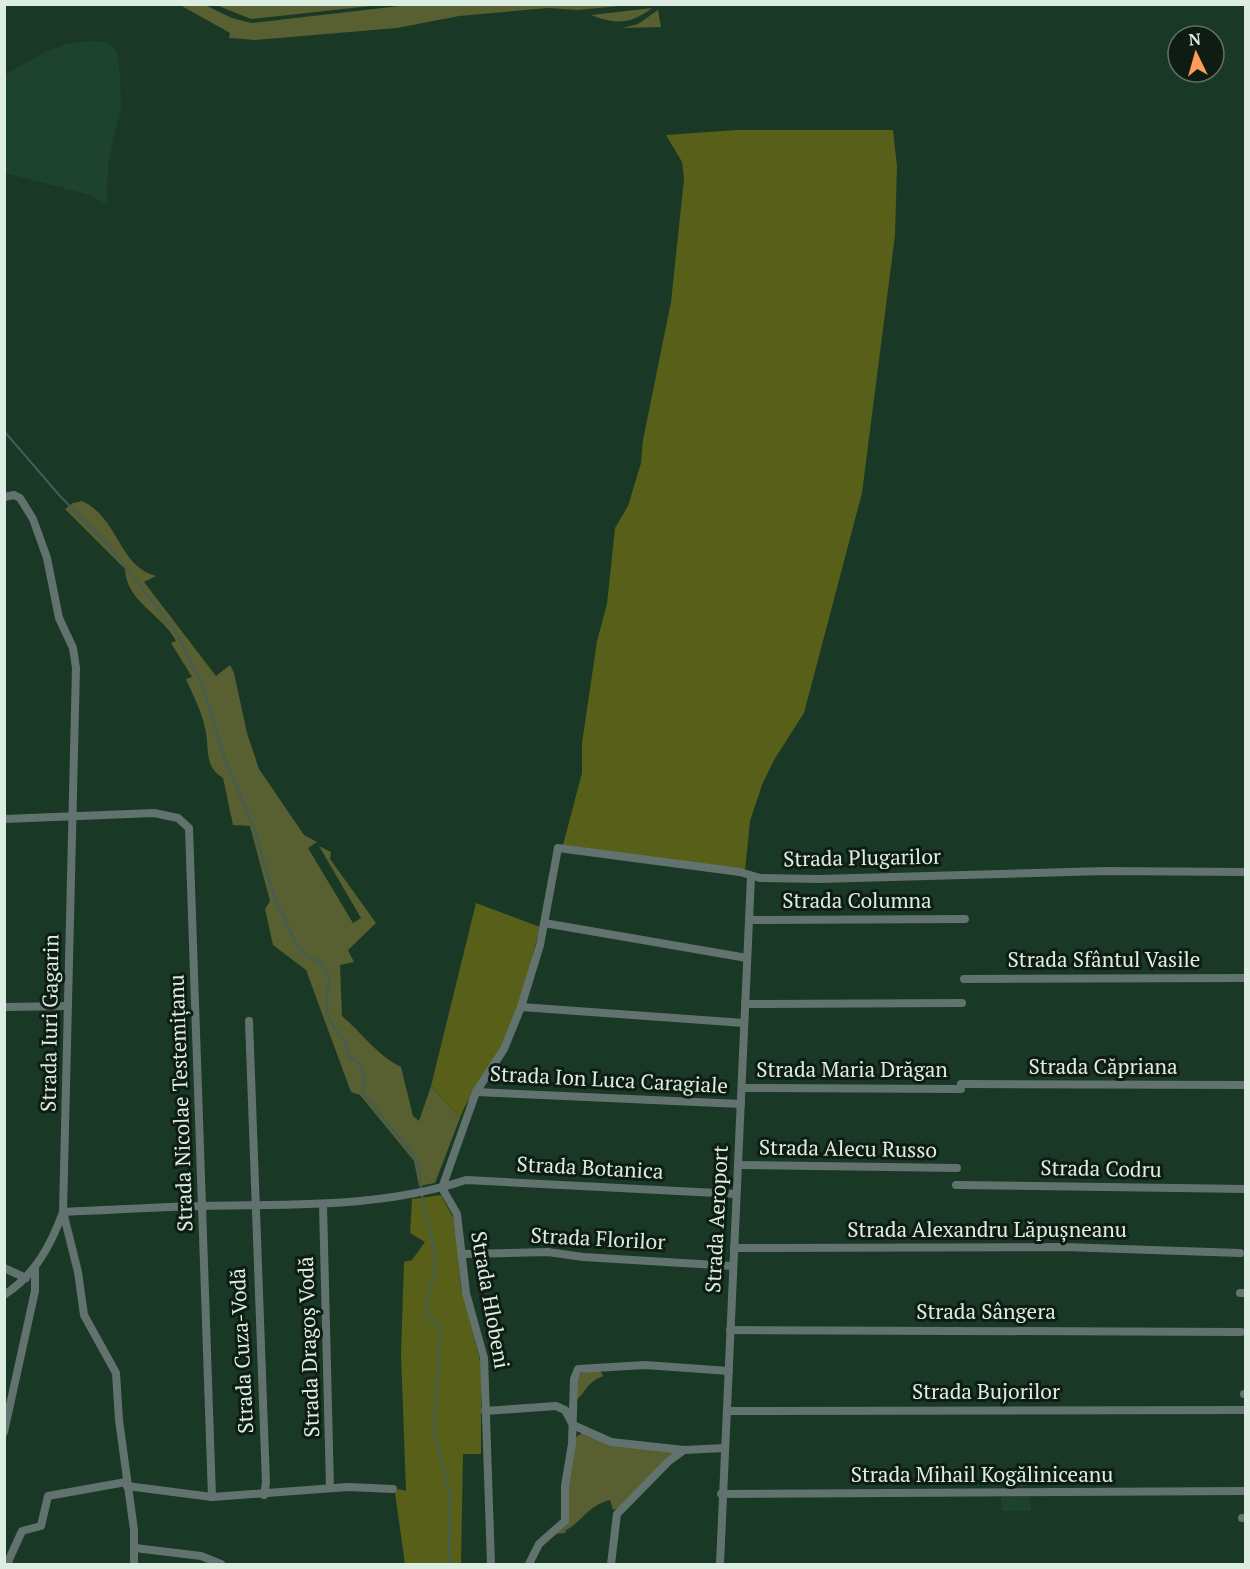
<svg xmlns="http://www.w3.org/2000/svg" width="1250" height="1569" font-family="'PT Serif',serif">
  <rect width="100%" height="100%" fill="#193826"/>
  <!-- built -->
  <g fill="#1d432f">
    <path d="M89,41L107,42L116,51L120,73L121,108L108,163L107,204L86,194L5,173V75L47,51L68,44Z"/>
    <path d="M1001,1497H1030L1031,1511H1002Z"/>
  </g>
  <!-- green -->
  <g fill="#585f31">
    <path d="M417,4L630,5L578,10L548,8L459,16L397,28L255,40L229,38L230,33L180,5H205L232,18L251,23Z"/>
    <path d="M216,5H380L251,19Z"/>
    <path d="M652,8C631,24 616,25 591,15Z"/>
    <path d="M658,10L661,27L622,28L638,24Z"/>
    <path d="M82,501C119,518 118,566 156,576L144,582L216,676L230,665L234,673L247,733L259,769L304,835L317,842L308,848L353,923L361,918L319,846L331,852L330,859L376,923L348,950L354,962L340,965L342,1016C362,1033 378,1056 401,1067L413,1116L419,1121L431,1086L460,1118L435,1183L419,1186L414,1161L360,1095L351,1092L306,970L273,945L265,909L270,901L250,826L233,825L223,778C203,766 210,748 205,728C202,711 192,694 186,679L192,677L171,643L176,641C163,615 126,602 125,569L65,509L73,503Z"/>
    <path d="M599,1368L603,1376C583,1385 586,1394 575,1401L577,1378L582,1373Z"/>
    <path d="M582,1433L677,1452L620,1507L613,1510L610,1500C587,1506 581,1523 566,1530L565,1533L555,1534L567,1525V1484L575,1438Z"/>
  </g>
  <!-- forest -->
  <g fill="#575f19">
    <path d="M736,130H893L897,166L895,235L862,493L804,713L774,760L762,785L750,821L745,871L563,845L582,773V743L597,641L607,604L615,528L628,506L641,463L643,440L671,302L684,179L682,162L666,135Z"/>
    <path d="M476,903L540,927C529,967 521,1008 503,1047C492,1072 470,1091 460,1118L431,1086Z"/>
    <path d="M441,1195L455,1221L461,1288L481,1364V1454H463L461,1564H405L395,1493L398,1489L406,1491L401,1354L404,1262L412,1260L425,1242L410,1233L412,1199Z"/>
  </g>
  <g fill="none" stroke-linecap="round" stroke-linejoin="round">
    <!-- stream -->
    <g stroke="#425c5a" stroke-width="2">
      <path d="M4,431L60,496L109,546L175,631L204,689L224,757L254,828L275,899L299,949L309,958L319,961L329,975C330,987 324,1003 328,1014C334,1034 346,1034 349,1057C366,1064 365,1077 363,1093L414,1156L419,1167L421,1188"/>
      <path d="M422,1194C425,1219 437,1243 435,1269C433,1285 425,1298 426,1315L439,1326L440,1335L434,1432L450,1495L449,1564"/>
    </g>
    <!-- minor -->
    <g stroke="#62736f" stroke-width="8">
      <path d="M4,497L14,495L20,498L33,519L47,558L59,618L73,648L76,668L63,1212L78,1272L84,1315L116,1373L119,1420L134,1530V1564"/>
      <path d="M4,819L154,813L178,818L189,828L212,1497"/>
      <path d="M749,920L965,919"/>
      <path d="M544,923L747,958"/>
      <path d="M964,979L1246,978"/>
      <path d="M745,1004L962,1003"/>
      <path d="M4,1007L68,1006"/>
      <path d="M521,1007L744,1023"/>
      <path d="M249,1021C254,1175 259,1329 266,1483L264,1495"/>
      <path d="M961,1084L1246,1085"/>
      <path d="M742,1088L961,1089"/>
      <path d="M476,1092L741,1104"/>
      <path d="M738,1165L957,1168"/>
      <path d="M956,1185L1246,1189"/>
      <path d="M323,1205L330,1488"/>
      <path d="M734,1248L1064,1247L1240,1253"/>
      <path d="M462,1254L548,1252L583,1257L732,1266"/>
      <path d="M4,1268L26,1278"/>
      <path d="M1240,1293H1246"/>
      <path d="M4,1295C35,1275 51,1245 63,1212C110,1210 157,1207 204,1206C293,1204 381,1208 466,1180L736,1194"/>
      <path d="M730,1330L1241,1332"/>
      <path d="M1244,1394H1246"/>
      <path d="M485,1411L556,1406L565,1410L573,1425L611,1442L684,1450L725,1448"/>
      <path d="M728,1411L1244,1410"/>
      <path d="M4,1432L35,1291V1268"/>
      <path d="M127,1486L212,1497L348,1487L393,1489"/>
      <path d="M721,1494L1246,1491"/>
      <path d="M1242,1518H1246"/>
      <path d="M135,1548L201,1556L221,1564"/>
      <path d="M7,1564L22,1531L41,1526L48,1496L126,1482"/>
      <path d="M491,1564L484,1358L466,1293L457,1214L442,1188L476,1092L504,1049L521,1007L540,945L558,848L740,872L760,878L820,879L1105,871L1246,872"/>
      <path d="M529,1564L539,1544L565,1521V1486L572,1444L574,1379L578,1369L645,1365L729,1371"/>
      <path d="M611,1564L617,1514L669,1461L684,1450"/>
      <path d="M720,1564L751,876"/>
    </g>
  </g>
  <g text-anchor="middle" stroke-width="6" stroke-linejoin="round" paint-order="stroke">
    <!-- street labels -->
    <g font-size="21" fill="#dceee2" stroke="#0f1c14">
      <text transform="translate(862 858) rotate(-1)" y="7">Strada Plugarilor</text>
      <text x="857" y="908">Strada Columna</text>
      <text x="1104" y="967">Strada Sfântul Vasile</text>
      <text transform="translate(50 1023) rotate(-89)" y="7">Strada Iuri Gagarin</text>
      <text x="1103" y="1074">Strada Căpriana</text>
      <text x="852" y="1077">Strada Maria Drăgan</text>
      <text transform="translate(609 1080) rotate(3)" y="7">Strada Ion Luca Caragiale</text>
      <text transform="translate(181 1103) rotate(-92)" y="7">Strada Nicolae Testemițanu</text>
      <text transform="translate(848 1149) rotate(1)" y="7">Strada Alecu Russo</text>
      <text transform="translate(590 1168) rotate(3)" y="7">Strada Botanica</text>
      <text transform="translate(1101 1169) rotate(1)" y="7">Strada Codru</text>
      <text transform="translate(717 1219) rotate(-87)" y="7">Strada Aeroport</text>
      <text x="987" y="1237">Strada Alexandru Lăpușneanu</text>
      <text transform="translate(598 1239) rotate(3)" y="7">Strada Florilor</text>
      <text transform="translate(490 1300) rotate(80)" y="7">Strada Hlobeni</text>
      <text x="986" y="1319">Strada Sângera</text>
      <text transform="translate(309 1347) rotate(-92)" y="7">Strada Dragoș Vodă</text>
      <text transform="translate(242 1351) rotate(-93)" y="7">Strada Cuza-Vodă</text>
      <text x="986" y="1399">Strada Bujorilor</text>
      <text x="982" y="1482">Strada Mihail Kogăliniceanu</text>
    </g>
  </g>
  <!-- border -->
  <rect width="1250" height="1569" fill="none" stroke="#dceee2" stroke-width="12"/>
  <!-- north arrow -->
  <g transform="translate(1196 54) rotate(355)"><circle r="28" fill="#0f1c14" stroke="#617066" stroke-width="1.5"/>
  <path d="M0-4.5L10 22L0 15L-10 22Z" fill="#fe9c58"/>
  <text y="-9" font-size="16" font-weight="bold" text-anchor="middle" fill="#dceee2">N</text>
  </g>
</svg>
